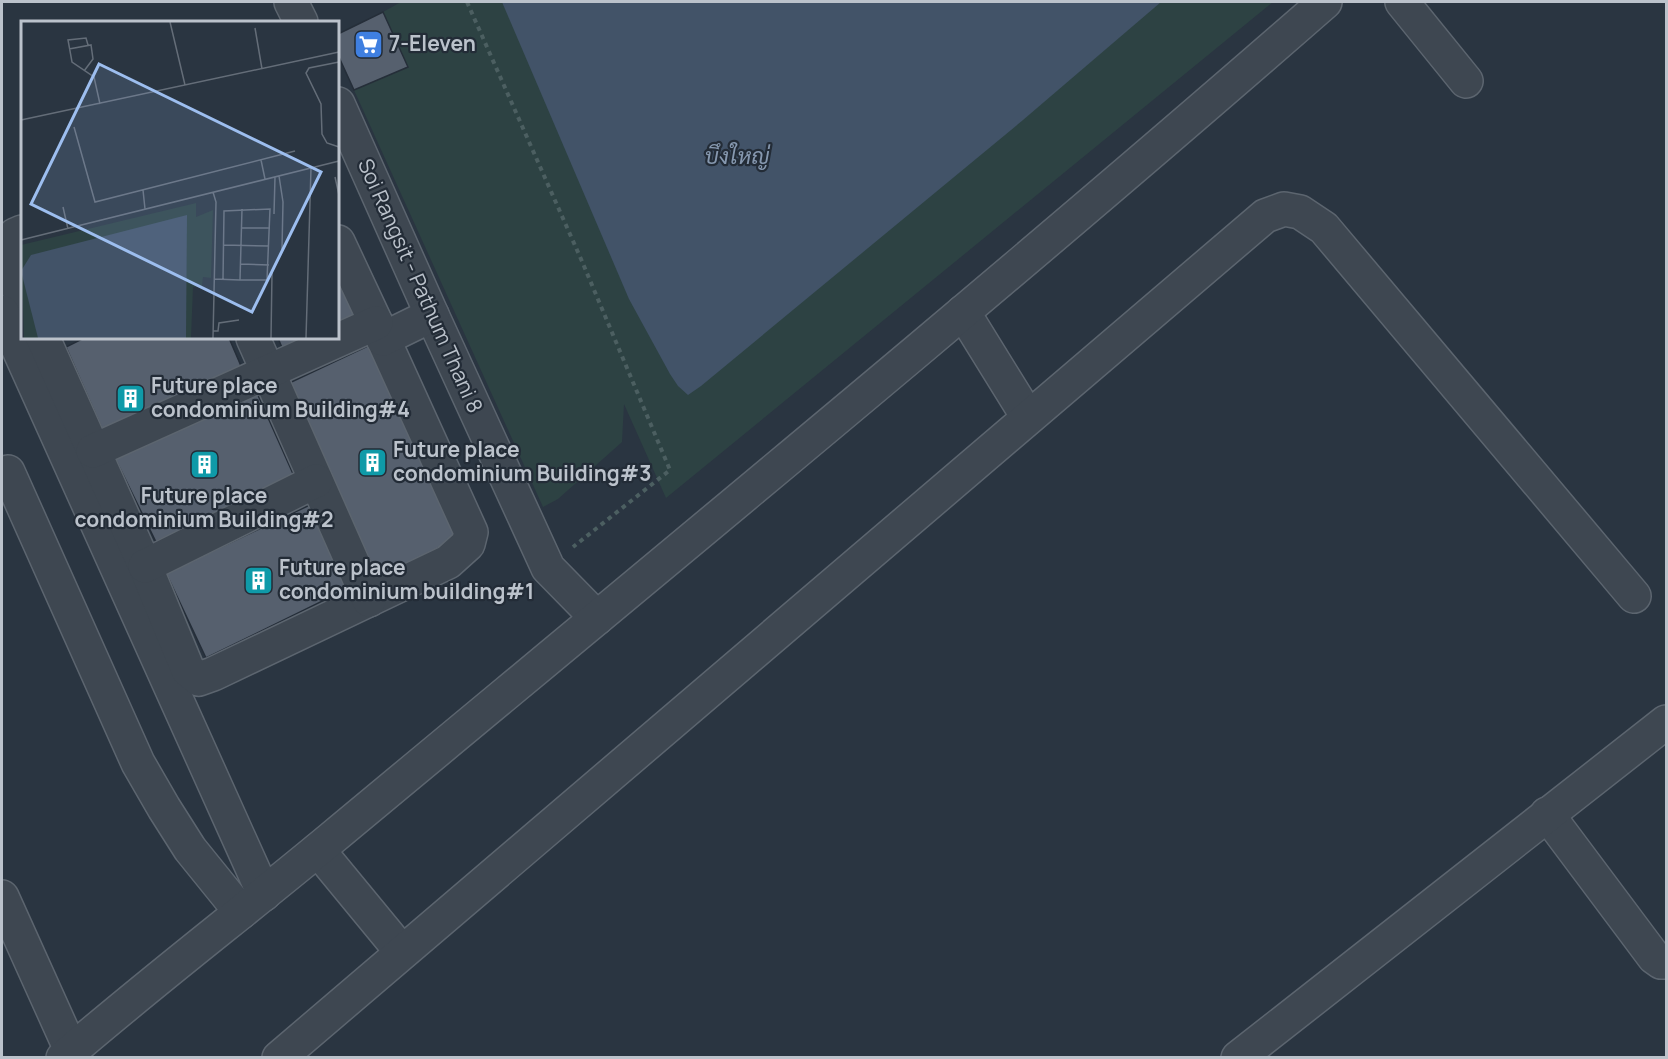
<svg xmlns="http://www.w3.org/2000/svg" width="1668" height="1059" font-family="Manrope,Sarabun,sans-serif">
  <rect width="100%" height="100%" fill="#2a3541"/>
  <!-- green -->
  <path fill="#2d4243" d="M401,2H1273L666,498L624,404L622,442L558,499L543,507L354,90L408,67L383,12Z"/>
  <!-- water -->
  <path fill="#425368" d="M502,2H1161L1023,120L701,386L688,395L678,386L670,374L629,299Z"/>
  <!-- building -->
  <g fill="#56606e" stroke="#252e39" stroke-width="1.5">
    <path d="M383,12L408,67L354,90L338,55V34Z"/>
    <path d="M338,274L356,314L338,323Z"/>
    <path d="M84,338H229L241,366L103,431L66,347Z"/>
    <path d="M278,338H308L283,350Z"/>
    <path d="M372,344L456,539L379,579L285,385Z"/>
    <path d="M257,393L294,476L156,542L113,454Z"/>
    <path d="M312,504L349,588L206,658L166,573Z"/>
  </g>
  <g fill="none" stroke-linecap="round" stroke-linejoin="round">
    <defs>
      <g id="minor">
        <path d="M291,2L301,22"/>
        <path d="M1402,2L1466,81"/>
        <path d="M338,104L432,315L548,568L597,618"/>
        <path d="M22,232L15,235L7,244C6,264 14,279 22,296"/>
        <path d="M2,312L264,894"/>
        <path d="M963,312L1028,417"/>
        <path d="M43,338L145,566L188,670L199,679L213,674L448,562L468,544L471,532L376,323L338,242"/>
        <path d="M253,338L369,600"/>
        <path d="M383,339L432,315"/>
        <path d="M93,451L376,323"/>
        <path d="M8,472L138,763L164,808L190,849L241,912"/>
        <path d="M145,566L316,481"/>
        <path d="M1547,814L1654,957L1661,962H1666"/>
        <path d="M318,850L402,952"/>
        <path d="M2,897L71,1050"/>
        <path d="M63,1058C151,982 243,912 332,838C665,561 1000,286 1325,2"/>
        <path d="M279,1058L1265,216L1284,209L1300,212L1324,228L1634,596"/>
        <path d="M1238,1058L1666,722"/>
      </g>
    </defs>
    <!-- minor casing -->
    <use href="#minor" stroke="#5c656f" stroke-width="36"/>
    <!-- path -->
    <path stroke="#4c5f61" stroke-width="4" stroke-dasharray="4.5 4.5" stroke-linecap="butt" d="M467,2L581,259L670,470L573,547"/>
    <!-- minor -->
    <use href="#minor" stroke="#3e4751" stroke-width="33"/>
  </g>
  <!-- icons -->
  <defs>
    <symbol id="supermarket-square" viewBox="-11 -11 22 22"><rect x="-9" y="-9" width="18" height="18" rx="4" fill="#3f7fe0" stroke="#232c37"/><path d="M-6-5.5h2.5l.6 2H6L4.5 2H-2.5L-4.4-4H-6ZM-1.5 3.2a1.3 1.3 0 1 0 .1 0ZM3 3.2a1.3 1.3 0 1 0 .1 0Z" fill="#fff"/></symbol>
    <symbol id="building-square" viewBox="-11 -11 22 22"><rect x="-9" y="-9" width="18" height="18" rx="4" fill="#0f9aa8" stroke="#232c37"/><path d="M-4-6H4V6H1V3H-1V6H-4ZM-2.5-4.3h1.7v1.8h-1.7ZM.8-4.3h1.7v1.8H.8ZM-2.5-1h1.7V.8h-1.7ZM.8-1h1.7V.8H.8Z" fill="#fff"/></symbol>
  </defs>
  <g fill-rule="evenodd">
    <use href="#supermarket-square" x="352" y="28" width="33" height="33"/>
    <use href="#building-square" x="114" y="382" width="33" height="33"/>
    <use href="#building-square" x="356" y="446" width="33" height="33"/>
    <use href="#building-square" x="188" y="448" width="33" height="33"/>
    <use href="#building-square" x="242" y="564" width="33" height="33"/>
  </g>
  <g text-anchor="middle" stroke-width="4.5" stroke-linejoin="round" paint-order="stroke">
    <!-- poi labels -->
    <g font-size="21" font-weight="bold" fill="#bbc2cb" stroke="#232c37" text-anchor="start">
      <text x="389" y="51">7-Eleven</text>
      <text x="151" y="393">Future place<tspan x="151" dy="24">condominium Building#4</tspan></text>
      <text x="393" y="457">Future place<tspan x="393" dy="24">condominium Building#3</tspan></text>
      <text x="204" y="503" text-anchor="middle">Future place<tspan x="204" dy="24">condominium Building#2</tspan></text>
      <text x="279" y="575">Future place<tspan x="279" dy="24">condominium building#1</tspan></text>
    </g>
    <!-- street labels -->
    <g font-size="21" fill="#bbc2cb" stroke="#232c37">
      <text transform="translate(420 286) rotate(66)" y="7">Soi Rangsit - Pathum Thani 8</text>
    </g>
    <!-- water labels -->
    <g font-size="22" font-style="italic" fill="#8698af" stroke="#232c37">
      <text x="737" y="164">บึงใหญ่</text>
    </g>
  </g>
  <!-- overview -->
  <g transform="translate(21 21)">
    <rect width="318" height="318" fill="#2a3541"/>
    <path d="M175,182V196L192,189L190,257L182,256L181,265L172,266L170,317H3L0,224Z" fill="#2d4243"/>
    <path d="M166,194L165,317H17L0,250L10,234Z" fill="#425368"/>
    <path fill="none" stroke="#646d78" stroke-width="1.5" d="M149,1L164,64M234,7L241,48M67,24L65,17L47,19L51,41L73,56L79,83M48,28L70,24L72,38L63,50M318,41L288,47L285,52L300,83L301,113L306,122L318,126M0,99L318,31M53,106L74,181L274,130M240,139L244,158M258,155L262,181L261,228M314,156L318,174M122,169L124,188M42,186L47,208M253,193L254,156M221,207H249M0,219L318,140M202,224L248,225M219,243L248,244M193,258L219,259H246L249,188L203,190L202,258M219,259L221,188M192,310H197L198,302L218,299M192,317L195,181L192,171M250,317L251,252M285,317L290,147"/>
    <path fill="#9dbeef" fill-opacity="0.15" stroke="#9dbeef" stroke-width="3" d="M78,43L300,151L231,291L10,183Z"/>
    <rect width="318" height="318" fill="none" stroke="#bbc2cb" stroke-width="3"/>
  </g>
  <!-- border -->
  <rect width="1668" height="1059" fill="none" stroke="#bbc2cb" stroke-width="6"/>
</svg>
